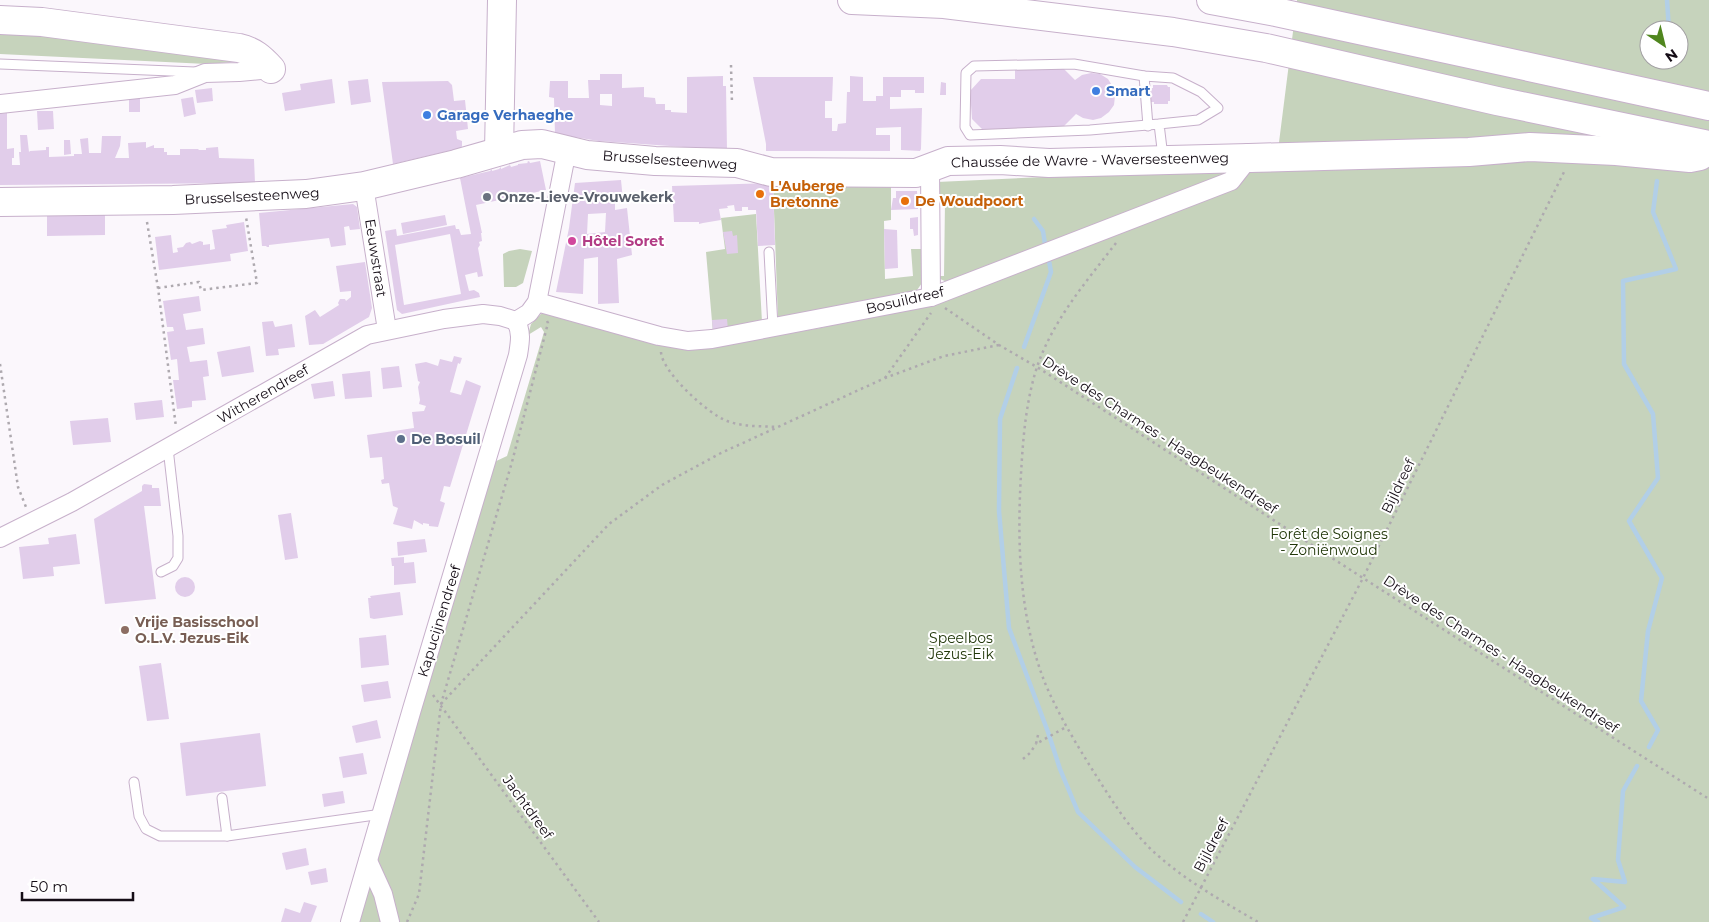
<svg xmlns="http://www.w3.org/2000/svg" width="1709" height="922" font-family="Montserrat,sans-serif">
  <rect width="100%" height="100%" fill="#fbf7fc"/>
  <!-- green -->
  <g fill="#c6d3bc" fill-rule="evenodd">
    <path d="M1297,0H1709V922H356L492,463L507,456L544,332L541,327L528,335L531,324L547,308L692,350L820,328L923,305L947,282L938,278L939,276H944L945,203H937V182L1276,166ZM1649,30H1679V60H1649Z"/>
    <path d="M0,30L246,61L207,64L0,54Z"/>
    <path d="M773,183H891V220L884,221L885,279L913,276L911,249H925L924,280L915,293L778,320Z"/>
    <path d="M756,214L762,322L713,333L706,252L725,249L721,218Z"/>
    <path d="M520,249L532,251L523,283L516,287H504L503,254L509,251Z"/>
  </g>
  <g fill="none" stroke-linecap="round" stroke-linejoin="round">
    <!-- stream -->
    <g stroke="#b2cfe7" stroke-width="4.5">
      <path d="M1667,0L1669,30"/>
      <path d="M1034,219L1043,231L1045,244"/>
      <path d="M1024,347L1051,272L1049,261"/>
      <path d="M1017,368L1000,419L999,511L1009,628L1048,732L1060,769L1078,812L1135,867L1181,902"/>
      <path d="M1649,747L1658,730L1641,701L1648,631L1662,578L1629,521L1658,478L1653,414L1624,364L1623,281L1676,269L1653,212L1657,181"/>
      <path d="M1201,914L1213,922"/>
      <path d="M1598,922L1591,918L1624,907L1593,879L1625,882L1618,860L1623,791L1637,766"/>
    </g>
  </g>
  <!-- building -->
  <g fill="#e1cdea" fill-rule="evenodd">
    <path d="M1061,66L1075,80L1082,75L1091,73L1100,74L1108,79L1113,87L1115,96L1114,105L1109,112L1101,118L1093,120L1083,118L1076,114L1062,128L983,130L972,119L970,91L981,79H1015V68Z"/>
    <path d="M600,74H622V88L644,87V97L655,98L656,104H665V110H671V112L687,113V77L723,76V86H726L727,150L599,141L555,134L554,98L549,97L550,81H568V98H589L588,80H600ZM600,94H612V106L600,105Z"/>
    <path d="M850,76L863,77V101H876V96H883V77H924V93H915V90H901V97H890V109L922,108L921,149L920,151L901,150V127L876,128V135H890V151H766V144L753,77H833L832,101H825V118H832V131H837L838,124L846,123L847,92H850Z"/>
    <path d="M332,79L335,103L285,111L282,93L301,90L300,84Z"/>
    <path d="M368,79L371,102L351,105L348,81Z"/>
    <path d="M448,81L452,85L454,101L465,100L468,129L456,131L457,139L462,141V146L461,148L393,164L382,82Z"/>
    <path d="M941,82L946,83V95H940Z"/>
    <path d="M1153,85H1167L1168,87H1170V101H1168V104H1154V102H1151V88H1153Z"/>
    <path d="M212,88L213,101L197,103L195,90Z"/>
    <path d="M140,96V112H129V97Z"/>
    <path d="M193,97L196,114L184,117L181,99Z"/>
    <path d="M37,111H53L54,129L38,130Z"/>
    <path d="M7,113V149L14,148V158H12V165H20L19,152H21L20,135H27L29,152L30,151L46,150V147H49V157L74,156V154H82L80,139L88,138L89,153H101L102,136H121L120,146L115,158H129L128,143L146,142V148L154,145V148H164V152H167V155H180V149H198L199,150H206V148L218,147L219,158L254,159L255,183L0,185V114Z"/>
    <path d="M64,140H70L71,154L64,155Z"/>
    <path d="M529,161L530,163L540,161L546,190L476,205L482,233H481L482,241L479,242L480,245L478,248L483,276L478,277L477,272L465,275L469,291L474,290L479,293L480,297L402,314L397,310L385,231L396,229L397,236L455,225L456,229H459L461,235L471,234L460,178L490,171L492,169V171L499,169L501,167V169L510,165L511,167L518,165V164L528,163L527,162ZM450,234L461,294L404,305L395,245Z"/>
    <path d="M621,180L623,200L615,201V210L627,208L632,255L617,259L619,303L598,304V257L584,259L583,294L556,292L569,228L575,183ZM606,213L605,232L587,234L588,214Z"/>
    <path d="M773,183L775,245L758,246L756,210H748V207H742V211H735L734,205L727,206L728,208L719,209L721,220L703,223L699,224V222H674L672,186Z"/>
    <path d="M896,191H917L918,209L891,210L893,198H896Z"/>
    <path d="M353,204L357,207L360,229L350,230L349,226L344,227L346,245L331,247L329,238L269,245V247H267L266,246H262L259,213Z"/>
    <path d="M47,214H105V235L47,236Z"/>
    <path d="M445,215L447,225L403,234L401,223Z"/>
    <path d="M918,217V235L914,236L913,229H910V218Z"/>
    <path d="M244,222L248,251L230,254L231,261L159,270L155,237L171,235L173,253L178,252L177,248L183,247L186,243L190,242L192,244L200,241L203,242V245L210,244V250L215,249L212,230L227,228L226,225Z"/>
    <path d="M884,229L897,230L898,268L885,269Z"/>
    <path d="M732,231L733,236L737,235L738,253L727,254L723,232Z"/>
    <path d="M365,262L372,308L369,317L323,344L309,345L305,316L315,310L320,317L339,305L338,303L340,299H345L346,301L351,297V291L340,292L336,266Z"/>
    <path d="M199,296L201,311L183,314L186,330L203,328L205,344L187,347L190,362L207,360L209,376L203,377L206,400L192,401V407L177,409L173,380H179L177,359L171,360L167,332L174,331L173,327H167L163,301Z"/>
    <path d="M727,319L728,330L713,333L712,320Z"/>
    <path d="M273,321L275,327L292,324L295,347L278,349L279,355L266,356L262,322Z"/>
    <path d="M250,346L254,372L222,377L217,352Z"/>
    <path d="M454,356L462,358L460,364L458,363L450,392L461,395L466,380L481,386L450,487L444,486L440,501L445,503L438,527L429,526V524L423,523V525L414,520L412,529L393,524L398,508L393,506L389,483L382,484L381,480L384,479L382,457L370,458L367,435L414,428L412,412L424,411L426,406L419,404L420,400L418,387L420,382L418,381L415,364L426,362L438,366L440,359L452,362Z"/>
    <path d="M399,366L402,387L383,389L381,368Z"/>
    <path d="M370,371L372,397L345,399L342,374Z"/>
    <path d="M333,381L335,396L314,399L311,384Z"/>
    <path d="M162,400L164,417L136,420L134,403Z"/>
    <path d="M108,418L111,442L73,445L70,421Z"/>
    <path d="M144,484L152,485V488H159L161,506H144L156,599L105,604L94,519L142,491V486Z"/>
    <path d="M291,513L298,558L285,560L278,515Z"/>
    <path d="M76,534L80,564L53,567L54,576L23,579L19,547L49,544L48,538Z"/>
    <path d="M425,539L427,552L398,556L397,542Z"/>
    <path d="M404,557V563L414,562L416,583L394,585V566H392L391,558Z"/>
    <circle cx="185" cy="587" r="10"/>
    <path d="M400,592L403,615L374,619L370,618L368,598H371L370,596Z"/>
    <path d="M386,635L389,665L361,668L359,638Z"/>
    <path d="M161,663L169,719L147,721L139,666Z"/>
    <path d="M388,681L391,698L364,702L361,685Z"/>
    <path d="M377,720L381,738L356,743L352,726Z"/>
    <path d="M260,733L266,786L186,796L180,743Z"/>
    <path d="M363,753L367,774L343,778L339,757Z"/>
    <path d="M343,791L345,803L324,807L322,794Z"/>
    <path d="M306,848L309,865L286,870L282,853Z"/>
    <path d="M326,868L328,882L311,885L308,872Z"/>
    <path d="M304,902L317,906L311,922H281L285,908L300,913Z"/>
  </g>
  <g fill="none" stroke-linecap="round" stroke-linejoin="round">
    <defs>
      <g id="lane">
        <path d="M0,64L195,72"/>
        <path d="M1144,76L1148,126"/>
        <path d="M1159,124L1090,130L970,135L965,127L966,73L974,66L1074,64L1144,76L1173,78L1201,92L1218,108L1198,120L1159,124L1163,157"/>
        <path d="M769,252L773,327"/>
        <path d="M161,572L173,566L178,558V536L168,448"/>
        <path d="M134,782L139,816L146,829L160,836H227L382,814"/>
        <path d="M222,798L227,836"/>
      </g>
      <g id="street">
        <path d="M0,104L175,85L205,73L239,72L271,69"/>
        <path d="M930,168L931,297"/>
        <path d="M364,186L387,330"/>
        <path d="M537,302L659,336L688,341L712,339L931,297L1231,181L1249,158"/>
        <path d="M516,321L529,313L537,302L567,150"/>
        <path d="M0,538L72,502L367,335L444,319L483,314L500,316L516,321"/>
        <path d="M368,861L383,894L390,922"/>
        <path d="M350,922L412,709L518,355C520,342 522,333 516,321"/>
      </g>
      <g id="primary">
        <path d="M499,151L502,0"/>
        <path d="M0,202L173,200L306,194L364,186L456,164L522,145L542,144L587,155L655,161L737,163L771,172L916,173L948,161L1000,160L1049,163L1249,158"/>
      </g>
      <g id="highway">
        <path d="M852,0L944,4L1173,32L1266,48L1497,101L1709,145"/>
        <path d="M1211,0L1276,12L1709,106"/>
        <path d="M0,20L42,22L239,48C253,51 261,58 271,69"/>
        <path d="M1249,158L1469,152L1530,147L1616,151L1690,158L1700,156"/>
      </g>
    </defs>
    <!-- lane casing -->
    <use href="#lane" stroke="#c7b0cb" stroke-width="11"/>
    <!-- street casing -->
    <use href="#street" stroke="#c7b0cb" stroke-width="20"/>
    <!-- primary casing -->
    <use href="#primary" stroke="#c7b0cb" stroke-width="30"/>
    <!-- highway casing -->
    <use href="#highway" stroke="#c7b0cb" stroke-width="30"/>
    <!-- path -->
    <g stroke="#aea9af" stroke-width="2.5" stroke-dasharray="2.5 4" stroke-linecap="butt">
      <path d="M731,65L732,104"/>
      <path d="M147,222L158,288L176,427"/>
      <path d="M1116,243C1086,282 1053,320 1037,367C1026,401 1023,438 1021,474C1017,543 1019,617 1045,683C1059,716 1078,747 1097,777C1114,804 1132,832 1155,853C1186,881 1222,901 1258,922"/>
      <path d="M158,288L199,282L201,290L257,283L246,217"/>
      <path d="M945,308L999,345L1037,367L1363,578L1709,799"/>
      <path d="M661,352C662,372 708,414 727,421C743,427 761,426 777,427"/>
      <path d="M0,364L18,487L26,507"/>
      <path d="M885,378L931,313"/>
      <path d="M433,695L599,922"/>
      <path d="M441,704L609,524L662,485L721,453L885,378L944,356L999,345"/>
      <path d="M1038,735L1036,744L1066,727"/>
      <path d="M1023,759L1030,753L1036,744"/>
      <path d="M407,922L419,894L441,704L512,462L548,323L547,321"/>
      <path d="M1183,922L1363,578L1565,170"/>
    </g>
    <!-- lane -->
    <use href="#lane" stroke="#fff" stroke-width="9"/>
    <!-- street -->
    <use href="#street" stroke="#fff" stroke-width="18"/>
    <!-- primary -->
    <use href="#primary" stroke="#fff" stroke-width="28"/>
    <!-- highway -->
    <use href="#highway" stroke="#fff" stroke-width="28"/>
  </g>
  <!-- markers -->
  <g fill="#3f7fe0" stroke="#fff" stroke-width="2">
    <circle cx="1096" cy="91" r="5"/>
    <circle cx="427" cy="115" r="5"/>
  </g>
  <g fill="#e8710a" stroke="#fff" stroke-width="2">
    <circle cx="760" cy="194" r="5"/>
    <circle cx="905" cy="201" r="5"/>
  </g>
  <circle fill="#6b7280" stroke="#fff" stroke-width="2" cx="487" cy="197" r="5"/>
  <circle fill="#d1479c" stroke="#fff" stroke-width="2" cx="572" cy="241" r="5"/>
  <circle fill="#5c6f8a" stroke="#fff" stroke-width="2" cx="401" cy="439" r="5"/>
  <circle fill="#8d6e63" stroke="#fff" stroke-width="2" cx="125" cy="630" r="5"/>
  <g text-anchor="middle" stroke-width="4" stroke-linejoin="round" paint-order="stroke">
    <!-- shop labels -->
    <g font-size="14" font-weight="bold" fill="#366cbe" stroke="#fff" text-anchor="start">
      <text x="1106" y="96">Smart</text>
      <text x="437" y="120">Garage Verhaeghe</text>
    </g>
    <!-- street labels -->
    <g font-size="14" fill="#150d16" stroke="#fff">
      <text transform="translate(670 160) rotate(4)" y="5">Brusselsesteenweg</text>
      <text transform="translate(1090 160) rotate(-1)" y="5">Chaussée de Wavre - Waversesteenweg</text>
      <text transform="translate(252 196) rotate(-3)" y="5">Brusselsesteenweg</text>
      <text transform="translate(376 258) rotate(81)" y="5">Eeuwstraat</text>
      <text transform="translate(905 300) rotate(-13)" y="5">Bosuildreef</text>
      <text transform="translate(263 394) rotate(-30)" y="5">Witherendreef</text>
      <text transform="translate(1160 435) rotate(33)" y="5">Drève des Charmes - Haagbeukendreef</text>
      <text transform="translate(1398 486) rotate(-64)" y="5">Bijldreef</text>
      <text transform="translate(439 621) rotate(-73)" y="5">Kapucijnendreef</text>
      <text transform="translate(1501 654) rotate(33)" y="5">Drève des Charmes - Haagbeukendreef</text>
      <text transform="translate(528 807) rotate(54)" y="5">Jachtdreef</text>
      <text transform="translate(1211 845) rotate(-62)" y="5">Bijldreef</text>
    </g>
    <!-- food labels -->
    <g font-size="14" font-weight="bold" fill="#c56008" stroke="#fff" text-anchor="start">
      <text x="770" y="191">L'Auberge<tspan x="770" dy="16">Bretonne</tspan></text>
      <text x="915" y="206">De Woudpoort</text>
    </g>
    <!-- worship labels -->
    <g font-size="14" font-weight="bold" fill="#5b616d" stroke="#fff" text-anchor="start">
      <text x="497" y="202">Onze-Lieve-Vrouwekerk</text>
    </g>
    <!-- hotel labels -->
    <g font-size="14" font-weight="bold" fill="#b23c85" stroke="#fff" text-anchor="start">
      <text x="582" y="246">Hôtel Soret</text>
    </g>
    <!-- service labels -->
    <g font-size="14" font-weight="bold" fill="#4e5e75" stroke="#fff" text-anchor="start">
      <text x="411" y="444">De Bosuil</text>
    </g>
    <!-- park labels -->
    <g font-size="14" fill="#22380a" stroke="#fff">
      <text x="1329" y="539">Forêt de Soignes<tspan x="1329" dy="16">- Zoniënwoud</tspan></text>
      <text x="961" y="643">Speelbos<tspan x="961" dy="16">Jezus-Eik</tspan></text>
    </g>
    <!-- education labels -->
    <g font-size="14" font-weight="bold" fill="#785e54" stroke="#fff" text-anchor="start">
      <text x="135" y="627">Vrije Basisschool<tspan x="135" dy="16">O.L.V. Jezus-Eik</tspan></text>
    </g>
  </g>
  <!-- north arrow -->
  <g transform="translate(1664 45) rotate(145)"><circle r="24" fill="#ffffff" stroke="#a19ea2"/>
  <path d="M0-4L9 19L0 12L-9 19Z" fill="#50861e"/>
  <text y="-8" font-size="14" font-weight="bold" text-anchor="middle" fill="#150d16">N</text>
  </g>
  <!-- scale -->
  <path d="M22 892v8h111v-8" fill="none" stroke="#150d16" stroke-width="2.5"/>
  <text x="30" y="892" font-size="15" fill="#150d16" stroke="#ffffff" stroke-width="4" paint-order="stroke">50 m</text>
</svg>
